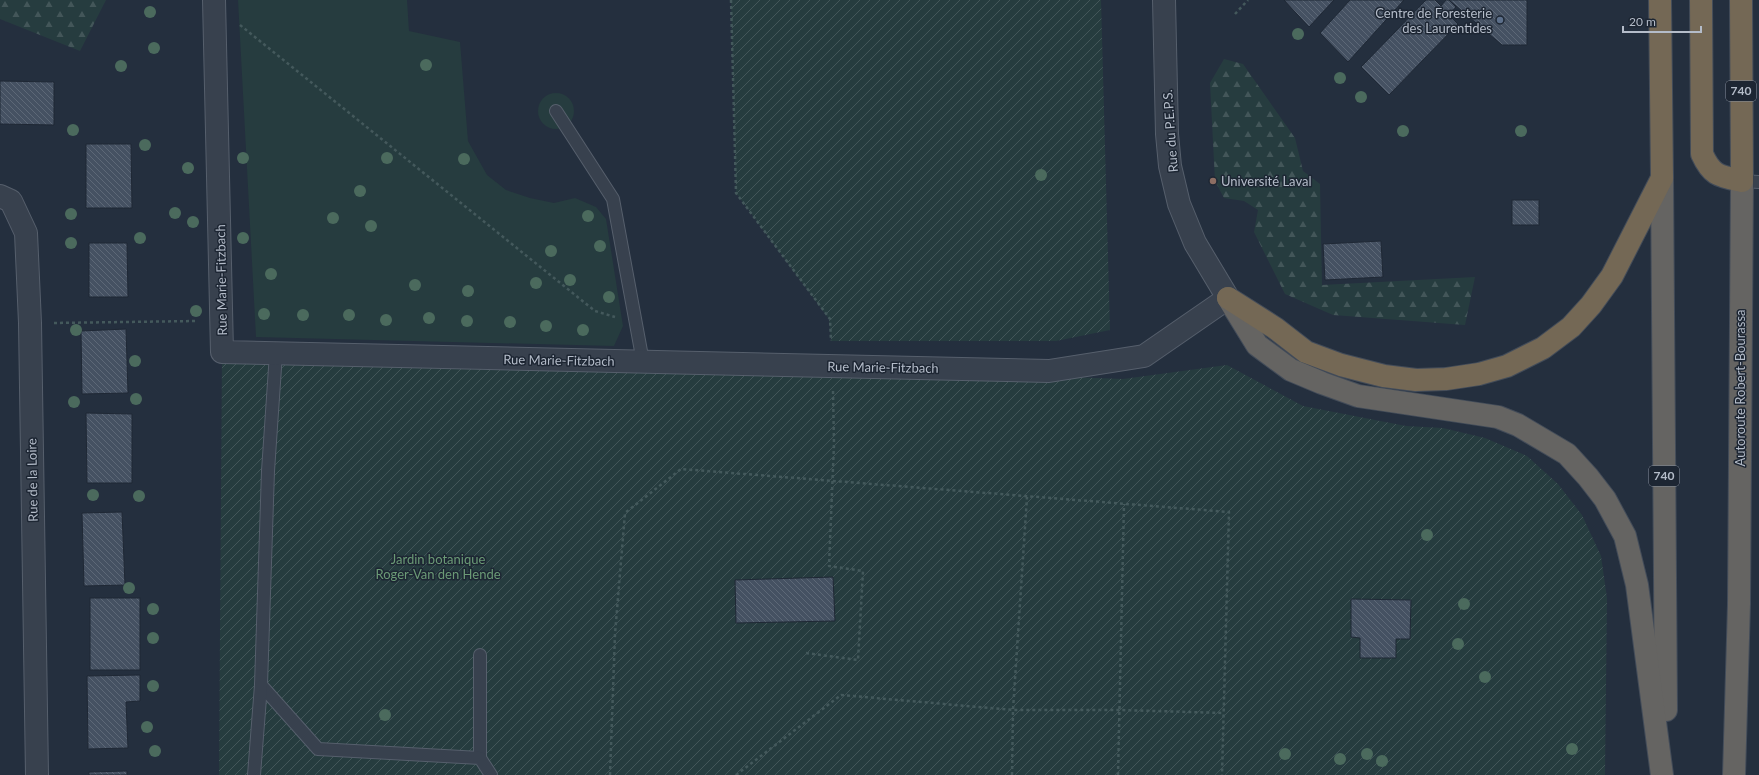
<svg xmlns="http://www.w3.org/2000/svg" width="1759" height="775" font-family="Lato,sans-serif">
  <defs>
    <pattern id="forest-firs" width="22" height="20" patternUnits="userSpaceOnUse"><rect width="22" height="20" fill="#263c3f"/><path d="M5 1l3.5 6h-7zM16 11l3.5 6h-7z" fill="#435659"/></pattern>
    <pattern id="garden-furrows" width="10" height="10" patternUnits="userSpaceOnUse"><rect width="10" height="10" fill="#263c3f"/><path d="M-1 1l2-2M0 10L10 0M9 11l2-2" fill="none" stroke="#435659"/></pattern>
    <pattern id="building-back-hatch" width="6" height="6" patternUnits="userSpaceOnUse"><rect width="6" height="6" fill="#455162"/><path d="M-1 5l2 2M0 0l6 6M5-1l2 2" fill="none" stroke="#5d6877"/></pattern>
  </defs>
  <rect width="100%" height="100%" fill="#242f3e"/>
  <!-- green -->
  <g fill="#263c3f">
    <path d="M238,0H407L409,31L460,42L468,141L487,175L506,190L530,198L554,203L575,198L596,207L606,219L623,326L614,346L256,337Z"/>
    <circle cx="556" cy="111" r="18"/>
  </g>
  <!-- forest -->
  <g fill="url(#forest-firs)">
    <path d="M0,0H106L80,51L0,19Z"/>
    <path d="M1224,59L1243,64L1295,138L1303,171L1320,184L1322,285L1475,277L1465,325L1333,315L1285,294L1254,232L1258,210L1244,201L1224,198L1215,181L1210,83Z"/>
  </g>
  <!-- garden -->
  <g fill="url(#garden-furrows)">
    <path d="M731,0H1101L1110,330L1056,341H831L829,319L736,193Z"/>
    <path d="M222,352L664,362L1123,379L1227,365L1303,406L1406,426L1443,428L1485,438L1527,456L1558,484L1582,515L1601,556L1607,598L1605,775H219Z"/>
  </g>
  <!-- building -->
  <g fill="url(#building-back-hatch)" stroke="#1f2835">
    <path d="M1284,0H1334L1309,27Z"/>
    <path d="M1350,0H1404L1348,62L1320,33Z"/>
    <path d="M1426,0H1435L1441,6L1446,0H1449L1456,7L1449,15L1458,24L1389,95L1361,67Z"/>
    <path d="M1449,0H1527V45H1502Z"/>
    <path d="M0,81L54,82V125L0,124Z"/>
    <path d="M86,144H131L132,208H86Z"/>
    <rect x="1512" y="200" width="27" height="25"/>
    <path d="M1381,241L1383,277L1325,280L1323,244Z"/>
    <path d="M89,243H127L128,297H89Z"/>
    <path d="M126,329L128,393L82,394L81,331Z"/>
    <path d="M86,413L132,414V483H87Z"/>
    <path d="M122,512L125,585L84,586L82,513Z"/>
    <path d="M833,577L835,621L736,623L735,580Z"/>
    <rect x="90" y="598" width="50" height="72"/>
    <path d="M1351,599L1411,600L1410,639H1396V658H1360V638L1351,637Z"/>
    <path d="M140,675V701L126,702L128,748L88,749L87,676Z"/>
    <path d="M127,771V775H89V772Z"/>
  </g>
  <g fill="none" stroke-linecap="round" stroke-linejoin="round">
    <defs>
      <g id="service">
        <path d="M556,111L613,199L643,362"/>
        <path d="M1742,181L1759,182"/>
        <path d="M480,655V758"/>
        <path d="M261,685L318,749L480,758L491,775"/>
        <path d="M254,775L261,685L268,471L276,353"/>
      </g>
      <g id="minor">
        <path d="M214,0L222,352L1049,371L1144,356L1228,298L1195,243L1179,204L1170,166L1167,134L1164,0"/>
        <path d="M0,196L11,201L26,233L30,323L37,775"/>
      </g>
      <g id="trunk">
        <path d="M1662,178L1666,710"/>
        <path d="M1228,298L1257,345L1291,370L1322,383L1358,396L1498,417L1518,425L1567,454L1588,477L1605,499L1625,536L1637,585L1662,775"/>
        <path d="M1734,775L1739,604L1742,181"/>
      </g>
      <g id="motorway">
        <path d="M1701,0L1702,154C1712,176 1719,176 1742,181L1741,0"/>
        <path d="M1228,298L1275,328L1306,352L1341,365L1384,376L1416,380L1446,379L1479,374L1507,366L1543,348L1571,327L1591,305L1612,276L1662,178L1660,0"/>
      </g>
    </defs>
    <!-- service casing -->
    <use href="#service" stroke="#565f6c" stroke-width="14"/>
    <!-- minor casing -->
    <use href="#minor" stroke="#565f6c" stroke-width="24"/>
    <!-- trunk casing -->
    <use href="#trunk" stroke="#434c59" stroke-width="24"/>
    <!-- motorway casing -->
    <use href="#motorway" stroke="#434c59" stroke-width="24"/>
    <!-- path -->
    <g stroke="#44595c" stroke-width="2.5" stroke-dasharray="3 3" stroke-linecap="butt">
      <path d="M731,0L736,193L830,319L831,341"/>
      <path d="M1235,14L1248,0"/>
      <path d="M240,25L595,311L615,317"/>
      <path d="M54,323L197,321"/>
      <path d="M806,653L858,660L863,571L829,566L834,444L833,390"/>
      <path d="M610,775L615,634L625,513L681,469L1229,512L1222,775"/>
      <path d="M736,775L841,695L1013,710H1120L1224,713"/>
      <path d="M1012,775L1013,710L1027,497"/>
      <path d="M1118,775L1124,504"/>
    </g>
    <!-- service -->
    <use href="#service" stroke="#38414e" stroke-width="12"/>
    <!-- minor -->
    <use href="#minor" stroke="#38414e" stroke-width="22"/>
    <!-- trunk -->
    <use href="#trunk" stroke="#656462" stroke-width="22"/>
    <!-- motorway -->
    <use href="#motorway" stroke="#746855" stroke-width="22"/>
  </g>
  <!-- trees -->
  <g fill="#4b6a5d">
    <circle cx="150" cy="12" r="6"/>
    <circle cx="1298" cy="34" r="6"/>
    <circle cx="154" cy="48" r="6"/>
    <circle cx="426" cy="65" r="6"/>
    <circle cx="121" cy="66" r="6"/>
    <circle cx="1340" cy="78" r="6"/>
    <circle cx="1361" cy="97" r="6"/>
    <circle cx="73" cy="130" r="6"/>
    <circle cx="1403" cy="131" r="6"/>
    <circle cx="1521" cy="131" r="6"/>
    <circle cx="145" cy="145" r="6"/>
    <circle cx="243" cy="158" r="6"/>
    <circle cx="387" cy="158" r="6"/>
    <circle cx="464" cy="159" r="6"/>
    <circle cx="188" cy="168" r="6"/>
    <circle cx="1041" cy="175" r="6"/>
    <circle cx="360" cy="191" r="6"/>
    <circle cx="175" cy="213" r="6"/>
    <circle cx="71" cy="214" r="6"/>
    <circle cx="588" cy="216" r="6"/>
    <circle cx="333" cy="218" r="6"/>
    <circle cx="193" cy="222" r="6"/>
    <circle cx="371" cy="226" r="6"/>
    <circle cx="140" cy="238" r="6"/>
    <circle cx="243" cy="238" r="6"/>
    <circle cx="71" cy="243" r="6"/>
    <circle cx="600" cy="246" r="6"/>
    <circle cx="551" cy="251" r="6"/>
    <circle cx="271" cy="274" r="6"/>
    <circle cx="570" cy="280" r="6"/>
    <circle cx="536" cy="283" r="6"/>
    <circle cx="415" cy="285" r="6"/>
    <circle cx="468" cy="291" r="6"/>
    <circle cx="609" cy="297" r="6"/>
    <circle cx="196" cy="311" r="6"/>
    <circle cx="264" cy="314" r="6"/>
    <circle cx="303" cy="315" r="6"/>
    <circle cx="349" cy="315" r="6"/>
    <circle cx="429" cy="318" r="6"/>
    <circle cx="386" cy="320" r="6"/>
    <circle cx="467" cy="321" r="6"/>
    <circle cx="510" cy="322" r="6"/>
    <circle cx="546" cy="326" r="6"/>
    <circle cx="76" cy="330" r="6"/>
    <circle cx="583" cy="330" r="6"/>
    <circle cx="135" cy="361" r="6"/>
    <circle cx="136" cy="399" r="6"/>
    <circle cx="74" cy="402" r="6"/>
    <circle cx="93" cy="495" r="6"/>
    <circle cx="139" cy="496" r="6"/>
    <circle cx="1427" cy="535" r="6"/>
    <circle cx="129" cy="588" r="6"/>
    <circle cx="1464" cy="604" r="6"/>
    <circle cx="153" cy="609" r="6"/>
    <circle cx="153" cy="638" r="6"/>
    <circle cx="1458" cy="644" r="6"/>
    <circle cx="1485" cy="677" r="6"/>
    <circle cx="153" cy="686" r="6"/>
    <circle cx="385" cy="715" r="6"/>
    <circle cx="147" cy="727" r="6"/>
    <circle cx="1572" cy="749" r="6"/>
    <circle cx="155" cy="751" r="6"/>
    <circle cx="1285" cy="754" r="6"/>
    <circle cx="1367" cy="754" r="6"/>
    <circle cx="1340" cy="759" r="6"/>
    <circle cx="1382" cy="761" r="6"/>
  </g>
  <!-- markers -->
  <circle fill="#5c6f8a" stroke="#1d2633" stroke-width="1.5" cx="1500" cy="20" r="4"/>
  <circle fill="#8d6e63" stroke="#1d2633" stroke-width="1.5" cx="1213" cy="181" r="4"/>
  <g text-anchor="middle" stroke-width="3" stroke-linejoin="round" paint-order="stroke">
    <!-- shield labels -->
    <g fill="#1d2633" stroke="#878f9c" stroke-width="1">
      <rect x="1726" y="81" width="30" height="20" rx="3"/>
      <rect x="1649" y="466" width="30" height="20" rx="3"/>
    </g>
    <g font-size="12" font-weight="bold" fill="#b4bcc9">
      <text x="1741" y="95">740</text>
      <text x="1664" y="480">740</text>
    </g>
    <!-- poi labels -->
    <g font-size="13" fill="#b4bcc9" stroke="#1d2633" text-anchor="end">
      <text x="1492" y="18">Centre de Foresterie<tspan x="1492" dy="15">des Laurentides</tspan></text>
      <text x="1221" y="186" text-anchor="start">Université Laval</text>
    </g>
    <!-- street labels -->
    <g font-size="13" fill="#b4bcc9" stroke="#1d2633">
      <text transform="translate(1170 131) rotate(-94)" y="5">Rue du P.E.P.S.</text>
      <text transform="translate(221 280) rotate(-91)" y="5">Rue Marie-Fitzbach</text>
      <text transform="translate(559 360) rotate(1)" y="5">Rue Marie-Fitzbach</text>
      <text transform="translate(883 367) rotate(1)" y="5">Rue Marie-Fitzbach</text>
      <text transform="translate(1740 388) rotate(-90)" y="5">Autoroute Robert-Bourassa</text>
      <text transform="translate(32 480) rotate(-91)" y="5">Rue de la Loire</text>
    </g>
    <!-- park labels -->
    <g font-size="13" fill="#6b9a76" stroke="#1d2633">
      <text x="438" y="564">Jardin botanique<tspan x="438" dy="15">Roger-Van den Hende</tspan></text>
    </g>
  </g>
  <!-- scale -->
  <path d="M1623 26v6h78v-6" fill="none" stroke="#b4bcc9" stroke-width="2"/>
  <text x="1629" y="26" font-size="12" fill="#b4bcc9" stroke="#1d2633" stroke-width="3" paint-order="stroke">20 m</text>
</svg>
